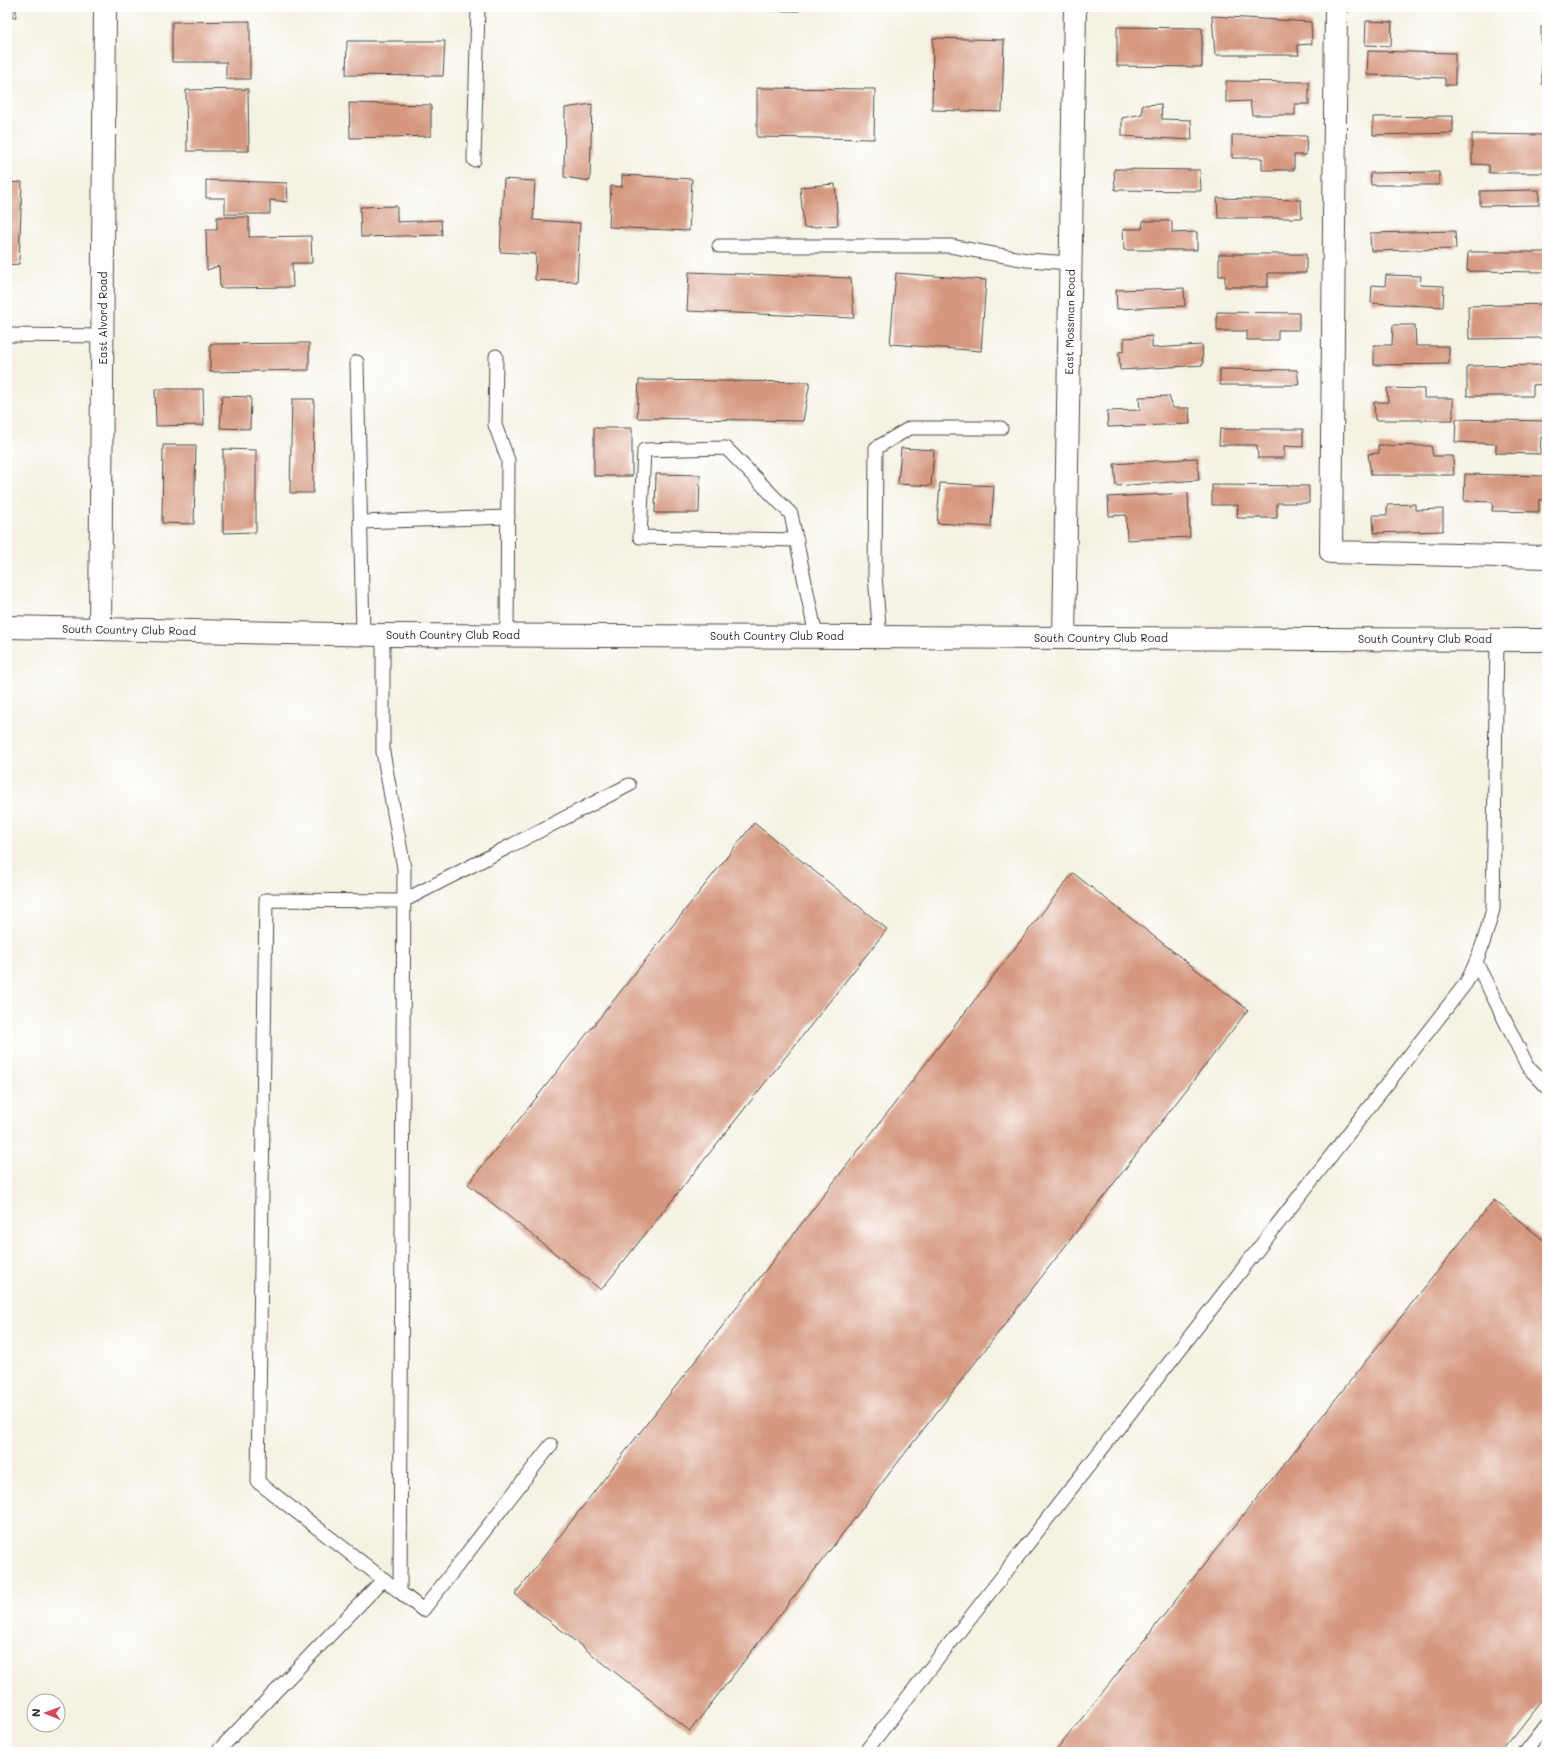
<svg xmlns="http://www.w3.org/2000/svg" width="1554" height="1759" font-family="Mali,sans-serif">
  <rect width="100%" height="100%" fill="#fff"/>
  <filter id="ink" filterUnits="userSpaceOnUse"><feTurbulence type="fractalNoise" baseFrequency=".025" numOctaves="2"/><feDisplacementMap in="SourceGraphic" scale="8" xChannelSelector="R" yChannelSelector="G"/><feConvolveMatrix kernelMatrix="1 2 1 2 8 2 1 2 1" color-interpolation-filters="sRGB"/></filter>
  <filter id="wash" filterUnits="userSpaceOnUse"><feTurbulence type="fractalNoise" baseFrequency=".012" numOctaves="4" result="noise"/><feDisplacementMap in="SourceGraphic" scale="16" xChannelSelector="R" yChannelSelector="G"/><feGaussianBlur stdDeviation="0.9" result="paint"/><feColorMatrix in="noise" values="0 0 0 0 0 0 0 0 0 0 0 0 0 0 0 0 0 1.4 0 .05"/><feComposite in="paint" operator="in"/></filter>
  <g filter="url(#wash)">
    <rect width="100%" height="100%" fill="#f5f2e3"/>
    <g id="blocks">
      <!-- building -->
      <g fill="#d5977e">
        <rect x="7" y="7" width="9" height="10"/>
        <path d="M758,7H800L799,11L758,10Z"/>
        <path d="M1212,16L1311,22L1312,44L1297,45L1299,55H1215Z"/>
        <path d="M250,21V79H226V62H172V22Z"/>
        <path d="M1366,21L1392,22L1391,46L1365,45Z"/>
        <path d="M1117,27L1202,28V67L1117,66Z"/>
        <path d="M1541,27H1547V84H1542Z"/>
        <path d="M933,38L1004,40L1002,112L932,110Z"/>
        <path d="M347,41H445L443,76L346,75Z"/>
        <path d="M1368,51L1455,53V85H1445V78L1367,75Z"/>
        <path d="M1226,81L1309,82V104H1295V115H1252L1250,101L1226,102Z"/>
        <path d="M757,88L875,89L874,139L757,137Z"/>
        <path d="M248,89L249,151H187L186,90Z"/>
        <path d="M349,103L431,105V136L350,138Z"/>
        <path d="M592,104L590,181L564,177L565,108Z"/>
        <path d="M1161,104L1162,119L1191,120L1192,140L1122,136V118L1142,114V105Z"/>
        <path d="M1453,116V133L1373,135V117Z"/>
        <path d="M1472,134L1547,135V173H1489V165L1472,164Z"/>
        <path d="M1232,135L1307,136L1306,155H1294V170H1262V158H1232Z"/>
        <path d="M1114,169L1200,170L1201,191L1115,190Z"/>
        <path d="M1439,172V185H1371L1370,173Z"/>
        <path d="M622,175L692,179L689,231L609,227L611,186L622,187Z"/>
        <path d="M504,179L535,181L533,220L580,223L577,282L535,280L536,254L500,252Z"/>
        <path d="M206,180L287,183L288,202L270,200V214H225V198H206Z"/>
        <path d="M22,182L19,264L7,265V183Z"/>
        <path d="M835,184L838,225L804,228L800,187Z"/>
        <path d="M1539,190V205L1480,206V191Z"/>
        <path d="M1217,198L1301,200L1302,218H1218Z"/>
        <path d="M397,206V222L441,220L442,235L361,237L360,207Z"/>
        <path d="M217,217H249V237L311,236L312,263H292L293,287L220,288L219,266L207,270L206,230H217Z"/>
        <path d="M1143,221H1172V233L1197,232V250H1124L1123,229H1142Z"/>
        <path d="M1455,231L1456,249L1371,251L1370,233Z"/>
        <path d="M1468,252H1547V272L1467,271Z"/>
        <path d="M1219,254H1306V273H1268V287H1225V276H1219Z"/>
        <path d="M689,272L851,278L854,318L687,311Z"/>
        <path d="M896,273L986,280L981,351L890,344Z"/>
        <path d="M1386,275L1421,276L1420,285L1444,286L1443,307L1371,303L1372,285L1385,286Z"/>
        <path d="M1184,288L1185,306L1117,309L1116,290Z"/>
        <path d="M1547,304V332H1544V338L1469,339L1468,306Z"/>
        <path d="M1217,312L1299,313V330H1278V340H1247V331H1217Z"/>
        <path d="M1393,325H1415L1416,346H1449V364L1374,365V345H1392Z"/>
        <path d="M1152,336V348L1202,345L1203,365L1120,370L1119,352L1124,351V338Z"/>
        <path d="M309,343V370L210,372V344Z"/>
        <path d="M1547,365V384L1533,385V396H1467V366Z"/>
        <path d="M1220,369L1297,370L1299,385H1220Z"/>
        <path d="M639,380L810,382L803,421L637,418Z"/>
        <path d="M1387,388L1424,389V398H1453V420H1375L1374,402H1388Z"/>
        <path d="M155,389H203L204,425L156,426Z"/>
        <path d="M222,396L251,397L250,429L220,428Z"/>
        <path d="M1169,396L1173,408H1189L1190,424L1108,427L1107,411L1140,410L1139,397Z"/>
        <path d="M292,399H314L313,493H290Z"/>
        <path d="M1456,419L1547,421V437H1541L1540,454L1496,453V444L1455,442Z"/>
        <rect x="594" y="428" width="38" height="48"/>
        <path d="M1220,429H1303V447L1284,446V458H1258L1257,445H1219Z"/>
        <path d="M163,445H196L194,524L162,523Z"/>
        <path d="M1378,445L1431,446L1433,456H1453L1454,475H1371L1368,454L1379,453Z"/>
        <path d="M901,448L934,450L931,486L898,484Z"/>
        <path d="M223,449L256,450V532L223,533Z"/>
        <path d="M1197,458L1199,480L1116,486L1114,464Z"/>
        <path d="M656,474L700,475L699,513H655Z"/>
        <path d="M1465,474L1547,476V500H1539V512L1492,511L1493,502L1464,501Z"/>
        <path d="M940,483L994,486L991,527L937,523Z"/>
        <path d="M1212,485L1309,486V503H1277V518H1237L1238,505H1212Z"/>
        <path d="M1188,493L1190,537L1127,540L1126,515L1109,516L1108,497Z"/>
        <path d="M1415,504V510L1443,509V531L1374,533L1373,515H1387V505Z"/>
        <path d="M754,823L887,929L601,1290L468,1184Z"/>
        <path d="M1073,873L1248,1010L690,1731L515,1594Z"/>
        <path d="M1494,1200L1547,1243V1695L1502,1752H1055Z"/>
      </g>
    </g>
  </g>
  <g filter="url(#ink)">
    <use href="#blocks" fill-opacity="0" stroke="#494947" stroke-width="1"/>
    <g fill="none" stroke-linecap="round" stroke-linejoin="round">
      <defs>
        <g id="lane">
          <path d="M474,160L478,7"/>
          <path d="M719,246H950L1027,260L1071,263"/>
          <path d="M7,335L103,336"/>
          <path d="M496,356L495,425L508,460L507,635"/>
          <path d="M357,362L363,634"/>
          <path d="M360,522L508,517"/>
          <path d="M797,540L640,537L644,450L726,448L791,514L816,636"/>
          <path d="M383,635V752L404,868L400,1592L423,1610L551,1445"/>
          <path d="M880,638L875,576L876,448L910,428H1001"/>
          <path d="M1477,964L1528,1067L1547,1087"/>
          <path d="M400,1592L258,1482L266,900L403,901L629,785"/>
          <path d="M217,1752L384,1579"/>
          <path d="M865,1752L1466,983C1479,959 1486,935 1493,909L1497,639"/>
          <path d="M1525,1752L1547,1724"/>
        </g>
        <g id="street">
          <path d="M1336,7L1331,552L1547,557"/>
          <path d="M100,629L105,7"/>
          <path d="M1064,638L1075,7"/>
        </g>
        <path id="secondary" d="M7,627L383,635L1547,640"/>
      </defs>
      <!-- lane casing -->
      <use href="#lane" stroke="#494947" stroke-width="15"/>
      <!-- street casing -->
      <use href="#street" stroke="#494947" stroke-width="24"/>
      <!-- secondary casing -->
      <use href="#secondary" stroke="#494947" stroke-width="24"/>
      <!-- lane -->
      <use href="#lane" stroke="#fff" stroke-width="13"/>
      <!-- street -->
      <use href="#street" stroke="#fff" stroke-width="22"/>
      <!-- secondary -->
      <use href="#secondary" stroke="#fff" stroke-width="22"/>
    </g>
  </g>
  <g text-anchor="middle" stroke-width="4" stroke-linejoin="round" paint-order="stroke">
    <!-- street labels -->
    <g font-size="11" fill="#2b2b2b" stroke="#fff">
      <text transform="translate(103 318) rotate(-90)" y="4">East Alvord Road</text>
      <text transform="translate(1070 322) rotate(-89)" y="4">East Mossman Road</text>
      <text transform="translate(129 630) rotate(1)" y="4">South Country Club Road</text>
      <text x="453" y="639">South Country Club Road</text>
      <text x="777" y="640">South Country Club Road</text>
      <text x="1101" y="642">South Country Club Road</text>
      <text x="1425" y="643">South Country Club Road</text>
    </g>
  </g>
  <!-- margin -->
  <rect width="1554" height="1759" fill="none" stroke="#fff" stroke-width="24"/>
  <!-- north arrow -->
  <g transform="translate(46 1713) rotate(271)"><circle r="19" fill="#ffffff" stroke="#aaaaaa"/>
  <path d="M0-3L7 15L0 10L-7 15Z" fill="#d1495b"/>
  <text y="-6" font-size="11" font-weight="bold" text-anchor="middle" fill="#2b2b2b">N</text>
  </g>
</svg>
